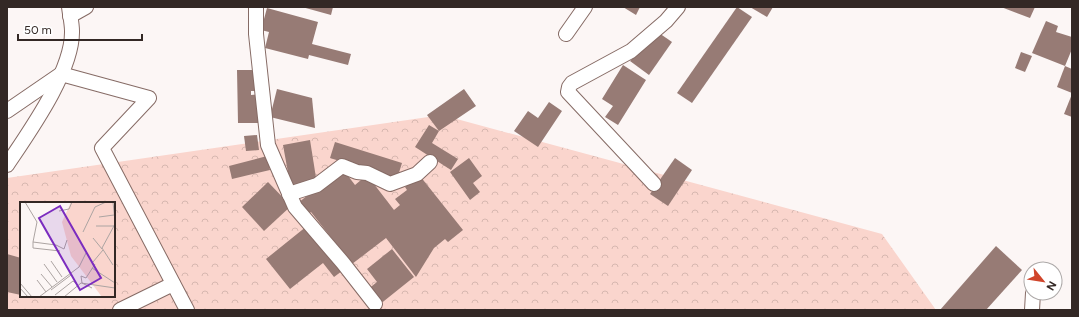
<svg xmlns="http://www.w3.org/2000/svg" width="1079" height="317" font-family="Figtree,sans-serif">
  <defs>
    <pattern id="forest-crowns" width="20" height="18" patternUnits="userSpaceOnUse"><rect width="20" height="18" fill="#fad5cd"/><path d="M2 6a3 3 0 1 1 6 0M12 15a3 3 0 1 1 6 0" fill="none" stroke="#d7b7b0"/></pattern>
  </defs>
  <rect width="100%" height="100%" fill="#fcf6f5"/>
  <!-- forest -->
  <path fill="url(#forest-crowns)" fill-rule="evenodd" d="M442,115L882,234L936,310H7V178ZM21,203H114V296H21Z"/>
  <!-- building -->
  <g fill="#977b75">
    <path d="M302,7H333L331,15Z"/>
    <path d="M623,7H640L636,15Z"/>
    <path d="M737,7L752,17L692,103L677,93Z"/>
    <path d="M750,7H773L767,17Z"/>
    <path d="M1001,7H1035L1030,18Z"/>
    <path d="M267,8L318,22L312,44L351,54L348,65L309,55L308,59L265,48L269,32L261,30Z"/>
    <path d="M1046,21L1058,26L1056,32L1072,37V49L1065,66L1032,53Z"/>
    <path d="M659,33L672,42L649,75L630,61Z"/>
    <path d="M1021,52L1032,56L1025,72L1015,68Z"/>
    <path d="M623,65L646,80L618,125L605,117L613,106L602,99Z"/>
    <path d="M1065,66L1072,69V93L1057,87Z"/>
    <path d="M237,70H255V91H251V95L259,94V123H238Z"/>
    <path d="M277,89L312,98L315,128L270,117Z"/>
    <path d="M464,89L476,106L439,131L432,143L458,159L451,170L415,147L429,125L439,131L427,115Z"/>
    <path d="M1072,94V117L1064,114Z"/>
    <path d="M549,102L562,111L538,147L514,131L528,111L538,118Z"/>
    <path d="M257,135L259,150L246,151L244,136Z"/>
    <path d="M310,140L317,184L291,189L283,145Z"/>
    <path d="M335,142L402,163L397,179L330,158Z"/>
    <path d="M267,156L270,170L232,179L229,166Z"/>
    <path d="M469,158L482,176L473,183L480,192L470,200L450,172Z"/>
    <path d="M675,158L692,170L668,206L650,194Z"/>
    <path d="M342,168L355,185L367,175L394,210L400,205L395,199L407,190L405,187L420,176L463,230L448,242L445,239L434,248L416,277L386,238L352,264L311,212L307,215L298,203Z"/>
    <path d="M268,182L291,206L264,231L242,207Z"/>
    <path d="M307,226L342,271L334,277L323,263L290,289L266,259Z"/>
    <path d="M996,246L1022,270L986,310H940Z"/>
    <path d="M392,249L414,277L379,305L367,290L377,282L367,269Z"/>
    <path d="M7,254L21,258V295L7,292Z"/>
  </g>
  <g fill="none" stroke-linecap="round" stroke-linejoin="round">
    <defs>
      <g id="minor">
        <path d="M256,7V34L268,145L295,207L343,263L375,304"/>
        <path d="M70,16L86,7"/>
        <path d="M566,34L585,7"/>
        <path d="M7,111L61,74L149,98L102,148L187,310"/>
        <path d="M7,165C29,132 73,71 72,31C72,24 70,15 69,7"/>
        <path d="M654,184L568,92L569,87L572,83L631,51L666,21L678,7"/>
        <path d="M289,194L317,185L342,166L357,172L367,173L390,184L417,174L430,162"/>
        <path d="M120,310L173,284"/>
        <path d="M1032,310L1033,293"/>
      </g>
    </defs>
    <!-- minor casing -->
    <use href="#minor" stroke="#866b65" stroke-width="16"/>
    <!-- minor -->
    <use href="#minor" stroke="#fff" stroke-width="14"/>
  </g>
  <!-- overview -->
  <g transform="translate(20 202)">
    <rect width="95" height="95" fill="#fcf6f5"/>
    <path d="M51,0H95V95H82L51,54L42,20Z" fill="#fad5cd"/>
    <path fill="none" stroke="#aca4a2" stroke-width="1" d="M5,0L17,20L13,40L36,43L44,47L47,38M93,0L95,19M39,9L49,7L52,0M79,15L94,13M76,24H94M63,30L75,5L86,0M73,36L82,47M13,40V46L40,49M31,59L42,75M73,60L83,48M24,62L37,80M93,63L82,46L95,22M72,66L95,81M21,72L32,85M17,78L26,90M0,81L12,95M0,86L8,95M72,86L62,81L61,74L66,76L75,62M31,88L51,73M35,93L53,79L58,83M19,95L59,65L66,51M44,95L61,81L95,86"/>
    <path fill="#7b2cbf" fill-opacity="0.15" stroke="#7b2cbf" stroke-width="2" d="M40,4L81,76L60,88L19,16Z"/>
    <rect width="95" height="95" fill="none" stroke="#332825" stroke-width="2"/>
  </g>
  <!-- border -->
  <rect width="1079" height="317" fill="none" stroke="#332825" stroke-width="16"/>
  <!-- north arrow -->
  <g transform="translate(1043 281) rotate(120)"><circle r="19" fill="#ffffff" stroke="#ada9a8"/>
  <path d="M0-3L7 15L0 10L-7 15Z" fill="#d0452b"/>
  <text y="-6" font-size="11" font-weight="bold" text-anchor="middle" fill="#332825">N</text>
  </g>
  <!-- scale -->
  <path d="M18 34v6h124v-6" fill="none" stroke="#332825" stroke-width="2"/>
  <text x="24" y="34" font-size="12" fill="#332825" stroke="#ffffff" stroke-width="3" paint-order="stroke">50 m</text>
</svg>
